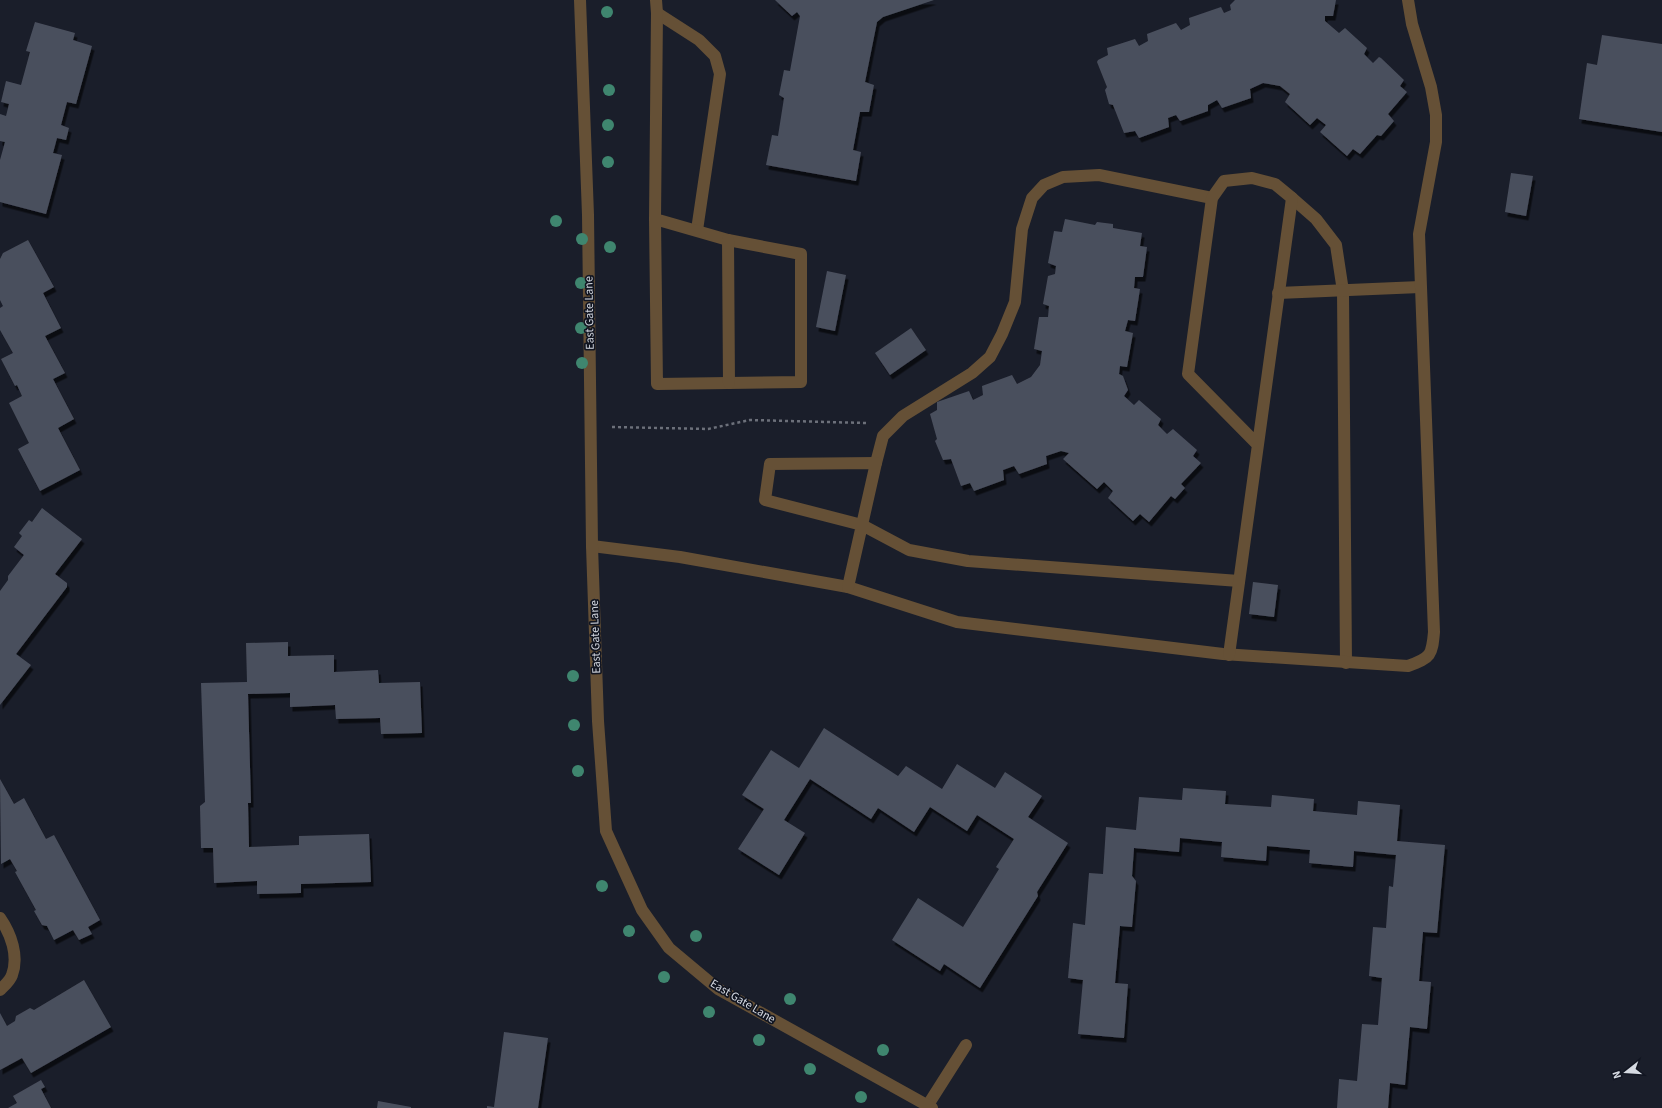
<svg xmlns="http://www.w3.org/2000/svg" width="1662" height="1108" font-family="'Source Sans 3',sans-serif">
  <defs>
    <filter id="shadow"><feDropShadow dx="2.5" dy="4.5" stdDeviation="0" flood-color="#0009"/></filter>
  </defs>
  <rect width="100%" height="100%" fill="#1a1e2a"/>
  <!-- building -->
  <g fill="#4a4f5d" filter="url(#shadow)">
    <path d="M775,0H934L883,17L877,22L865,82L874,85L869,112H860L853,150L861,152L856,181L766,165L772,135L778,136L784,98L779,95L784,70L790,71L800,16L797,12L792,16Z"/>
    <path d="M1235,0H1336L1333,16H1325V21L1339,33L1345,28L1367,48L1364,54L1373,63L1379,57L1381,58L1404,80L1400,86L1407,92L1388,114L1394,121L1381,136L1377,135L1360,154L1353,149L1347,156L1320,132L1326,125L1317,118L1310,125L1285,102L1290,94L1280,86L1263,83L1250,89L1251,98L1222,108L1217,100L1208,105V111L1180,121L1176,115L1168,118L1169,127L1139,138L1135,131L1124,133L1113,105L1109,104L1105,90L1107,87L1097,62L1098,60L1108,55L1107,48L1135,39L1139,46L1148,41L1147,34L1176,23L1181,30L1190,25L1189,18L1221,7L1224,13L1231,10L1230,5Z"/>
    <path d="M35,22L75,33L73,40L92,46L76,104L67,102L61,125L69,128L66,140L57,138L53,153L62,155L46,214L0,202V160L5,142L0,141V114L6,116L9,104L1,102L6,81L21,85L30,52L26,51Z"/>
    <path d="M1602,35L1662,44V132L1579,119L1587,63L1597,65Z"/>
    <path d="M1511,173L1533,176L1526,216L1505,212Z"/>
    <path d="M1065,219L1095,225L1097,222L1113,224V228L1142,233L1140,246L1147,247L1143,277H1135L1134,288L1140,289L1135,321L1128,320L1125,331L1133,333L1127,367L1120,366L1119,374L1123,376L1128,390L1124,396L1134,405L1139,400L1161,419L1158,425L1167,434L1173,429L1197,450L1193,456L1201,463L1181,484L1185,488L1175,499L1171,496L1149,522L1140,514L1133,521L1108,498L1113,491L1104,482L1097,489L1063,459L1069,453L1061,451L1046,456L1047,464L1019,474L1014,466L1003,470L1004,480L974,491L970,483L961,486L951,459L943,460L935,441L937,439L930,414L937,410V402L969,391L973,400L983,395L982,386L1012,375L1017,384L1031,377L1040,365L1042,351L1034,349L1039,317H1048L1049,306L1043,304L1048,276L1055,274L1056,266L1048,263L1054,231L1062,232Z"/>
    <path d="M28,240L54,287L43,293L61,328L45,336L65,373L53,379L74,419L58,428L80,470L40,491L18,449L29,443L9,403L22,396L17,385L15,386L1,359L13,353L0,330V308L3,306L0,300V259L3,253Z"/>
    <path d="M827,271L846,275L835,331L816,327Z"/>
    <path d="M911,328L926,350L890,375L875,353Z"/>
    <path d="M42,508L82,539L55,574L67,583V587L16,654L31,665L0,705V591L8,580V576L24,555L14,547L22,536L19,533L29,520L32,522Z"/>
    <path d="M1253,582L1278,585L1274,617L1249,614Z"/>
    <path d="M288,642V656L334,655V672L378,670L379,683L420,682L422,733L381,734L380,718L336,719L335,705L290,707V693L248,694L251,803H248L249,847L299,845V836L369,834L371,882L301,884V893L257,894V881L214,883L213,848H201L200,806L205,802L201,683L247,682L246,643Z"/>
    <path d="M824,728L898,776L906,766L942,789L957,764L995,788L1005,772L1042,796L1028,817L1068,843L1037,892L1038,896L980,988L944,964L940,971L892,940L918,898L963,927L999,869L996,867L1014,839L977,815L967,831L930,807L914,832L878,808L871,819L810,779L784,820L805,833L779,875L738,849L764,809L742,795L771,750L799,768Z"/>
    <path d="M0,779L14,804L24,798L46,839L54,835L100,920L88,927L92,934L79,940L73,930L54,940L47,926L42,925L34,911L36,910L15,872L17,871L10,859L1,864Z"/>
    <path d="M1183,788L1226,791L1225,804L1271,807L1272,795L1314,799L1313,811L1357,815L1358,801L1400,805L1397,841L1445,845L1437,933L1423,932L1419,981L1431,982L1427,1029L1410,1027L1405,1085L1390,1083L1388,1108H1337L1339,1079L1357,1081L1362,1024L1378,1025L1382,978L1369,976L1373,927L1386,928L1389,886L1393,887L1396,855L1354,851L1353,867L1309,863L1310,850L1267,846L1266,861L1221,857L1222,842L1180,838L1179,852L1134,848L1132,876L1136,881L1132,927L1120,926L1115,983L1128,984L1124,1038L1078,1034L1083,980L1068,978L1073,923L1085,925L1089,873L1103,874L1106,827L1136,830L1139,797L1182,800Z"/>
    <path d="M84,980L111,1027L31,1073L22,1058L0,1070V1013L7,1026L15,1021L16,1016L30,1008L34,1010Z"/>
    <path d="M504,1032L548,1038L538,1108H487V1106L494,1107Z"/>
    <path d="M41,1080L45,1087L41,1089L51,1108H8L17,1103L13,1096Z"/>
    <path d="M378,1101L411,1107V1108H377Z"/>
  </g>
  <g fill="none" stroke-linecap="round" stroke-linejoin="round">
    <!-- path -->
    <path stroke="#6c707a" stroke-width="2.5" stroke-dasharray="3 3" stroke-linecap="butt" d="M612,427L708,429L750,420L866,423"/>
    <!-- lane -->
    <g stroke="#655036" stroke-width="12">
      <path d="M657,13L699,40L715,56L720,74L697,230"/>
      <path d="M1292,198L1316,219L1336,245L1343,291L1346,663"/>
      <path d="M655,219L728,240L801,254V382L657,384L655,219L657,13L656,0"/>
      <path d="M728,240L729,383"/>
      <path d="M1278,293L1420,287"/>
      <path d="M876,463L883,436L903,416L972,373L990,357L1002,334L1015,302L1022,229L1032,198L1044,185L1063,177L1099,175L1212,198"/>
      <path d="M592,546L680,557L848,587L957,622L1223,654L1408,666C1431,658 1432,655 1434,632L1419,234L1436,142V115L1431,87L1412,24L1408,0"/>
      <path d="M848,587L876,463L770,464L765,500L862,525L909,550L968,561L1239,581"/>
      <path d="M1229,655L1292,198L1275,184L1252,178L1224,181L1212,198L1188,374L1258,445"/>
      <path d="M0,918C11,934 19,956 12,975C10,981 4,986 0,990"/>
      <path d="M926,1108L966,1045"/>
    </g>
    <!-- street -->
    <path stroke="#655036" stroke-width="12" d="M580,0L588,215L592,546L598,721L606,831L642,910L669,948L718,989L932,1108"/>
  </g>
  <!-- trees -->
  <g fill="#3f866f">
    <circle cx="607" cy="12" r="6"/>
    <circle cx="609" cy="90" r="6"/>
    <circle cx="608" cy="125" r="6"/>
    <circle cx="608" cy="162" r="6"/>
    <circle cx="556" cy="221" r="6"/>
    <circle cx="582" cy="239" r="6"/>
    <circle cx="610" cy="247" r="6"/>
    <circle cx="581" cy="283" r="6"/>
    <circle cx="581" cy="328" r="6"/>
    <circle cx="582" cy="363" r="6"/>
    <circle cx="573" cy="676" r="6"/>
    <circle cx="574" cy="725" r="6"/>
    <circle cx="578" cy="771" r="6"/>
    <circle cx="602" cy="886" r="6"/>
    <circle cx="629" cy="931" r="6"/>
    <circle cx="696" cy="936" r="6"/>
    <circle cx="664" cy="977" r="6"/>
    <circle cx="790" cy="999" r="6"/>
    <circle cx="709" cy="1012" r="6"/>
    <circle cx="759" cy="1040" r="6"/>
    <circle cx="883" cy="1050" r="6"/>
    <circle cx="810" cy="1069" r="6"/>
    <circle cx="861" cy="1097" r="6"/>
  </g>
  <g text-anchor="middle" stroke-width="3.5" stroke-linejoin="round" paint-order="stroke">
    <!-- street labels -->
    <g font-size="12" fill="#d5d9e1" stroke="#111521">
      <text transform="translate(589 313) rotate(-91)" y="4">East Gate Lane</text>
      <text transform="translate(595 637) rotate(-92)" y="4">East Gate Lane</text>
      <text transform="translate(743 1001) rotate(31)" y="4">East Gate Lane</text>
    </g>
  </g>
  <!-- north arrow -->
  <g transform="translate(1626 1072) rotate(253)" stroke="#111521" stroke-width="3" paint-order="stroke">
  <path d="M0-3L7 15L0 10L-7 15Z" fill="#d5d9e1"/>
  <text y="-6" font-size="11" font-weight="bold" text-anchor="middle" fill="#d5d9e1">N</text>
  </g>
</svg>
